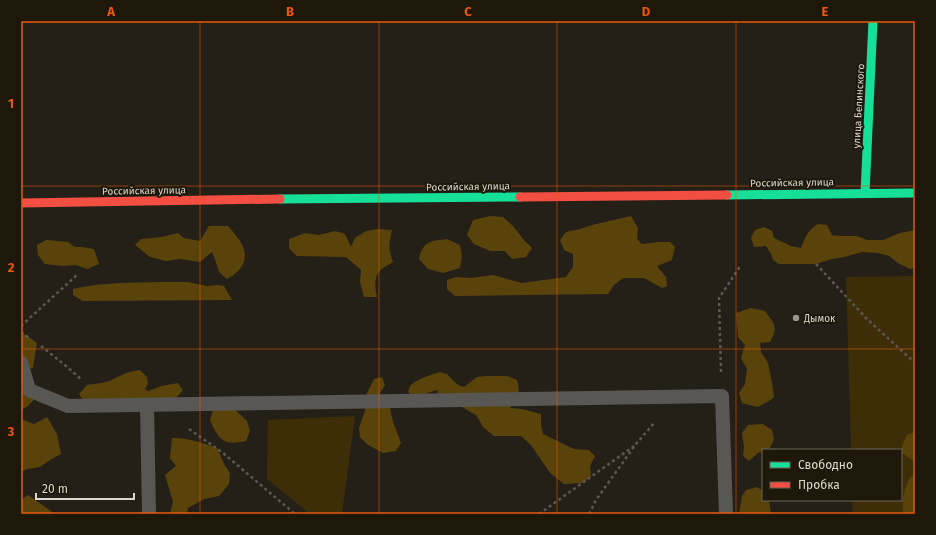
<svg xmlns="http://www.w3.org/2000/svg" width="936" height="535" font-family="'Fira Sans',sans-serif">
  <rect width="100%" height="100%" fill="#242018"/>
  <!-- green -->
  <g fill="#3e2e08">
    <path d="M915,276V514H853L852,500H901V450H851L846,277Z"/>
    <path d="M355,416L342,514H310L267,479L268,420Z"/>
  </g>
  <!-- forest -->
  <g fill="#5a430b">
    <path d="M490,216L503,217L514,227L523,239L532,248L526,257L512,259L505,251H490L474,244L467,235L473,220Z"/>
    <path d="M631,216L638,228L637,239L642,244L659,242H670L675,247L672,260L657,266L666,277L667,286L662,288L644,278H623L614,285L608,294L455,296L447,289V280L456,277L471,278L493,275L522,283L566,277L573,267V254L564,250L560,240L566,232L580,229L592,225Z"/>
    <path d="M818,224L827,225L832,235L841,236H857L867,240H883L900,233L915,230V268L910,269L898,263L889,256L878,253L862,252L844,257L832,259L816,264H779L773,260L771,254L766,246L754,247L751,238L755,230L764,227L772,231L774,238L791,246L801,248C806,236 807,231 818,224Z"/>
    <path d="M209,226H228C240,240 254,255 237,272C234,275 230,277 227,279L219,272L215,259L212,252L200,262L180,259L166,261L150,257L135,245L141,239L162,237L178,233L184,238L200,241Z"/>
    <path d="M377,229L392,230C389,244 388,248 393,262C390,264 385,266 382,269C373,276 375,288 377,297H364L360,282L361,270L346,257L297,256L289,248V239L305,233L319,235L335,231L345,234L351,247L355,238L366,231Z"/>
    <path d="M447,239L460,245L462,256L460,268L443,273L428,269L419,259C423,241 431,241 447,239Z"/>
    <path d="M46,240L68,242L75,247H82L94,249L99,264L87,269L76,265L62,266L45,264L38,255L37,245Z"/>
    <path d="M163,282H188L207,286L218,285L224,286L232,300L83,301L73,295V289C102,282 133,283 163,282Z"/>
    <path d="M751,308L765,311C774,324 779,326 770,342L760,343L761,352L768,363L772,383L774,397L769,401L758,407L742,403L739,393L745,384L747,369L741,358L745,345L738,337L736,313Z"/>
    <path d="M21,332L37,343L33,368L24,370L39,394L28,406L21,410Z"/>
    <path d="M140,370L147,377L148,384L145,389L148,391L162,386L178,383L183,390L178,396L170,405L87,406L79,394L87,385C94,384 103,383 109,381C122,375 126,372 140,370Z"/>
    <path d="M440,372L447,374L458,385L464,387L477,377L487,376H507L517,380C521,394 518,397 510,408L522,409L541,414V425L543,434L574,449L589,450L595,456L590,466L591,477L582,483L564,484L550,473L531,445L521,436H494L483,427L477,416L459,405L440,400L437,390L427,393L415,397L408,392C408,392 410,386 410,386C415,380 432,374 440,372Z"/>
    <path d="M382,377L385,385L380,393L384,401L390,408L393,422L401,443L396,451L383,453L368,445L360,437L359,428L368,402L366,395L374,379Z"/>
    <path d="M229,404L247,421L250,431L246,441C223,446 219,440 210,420L213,410Z"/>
    <path d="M47,417L57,434L61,454L50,460L40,467L27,469L21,472V419L34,424Z"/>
    <path d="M763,424L772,430L774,439L770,448L763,450V451L758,453L749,461L743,456L744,447L742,433L748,425Z"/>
    <path d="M915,432V462L902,453V446L907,435Z"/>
    <path d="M172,438C187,437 203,443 217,448L224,464L230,473L229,484L219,496L204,499L188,508L187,514H170L173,502L165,475L176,466L170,458Z"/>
    <path d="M915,476V514H906L903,511C902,496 904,491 910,477Z"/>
    <path d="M757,487L763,491V500H769L771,514H739L742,496L746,490Z"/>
    <path d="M28,495L55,514H21V500Z"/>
  </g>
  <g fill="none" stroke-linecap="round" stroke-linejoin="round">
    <!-- path -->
    <g stroke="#5a5754" stroke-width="2.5" stroke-dasharray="3 3" stroke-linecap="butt">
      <path d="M816,264L867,319L915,363"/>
      <path d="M21,326L78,274"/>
      <path d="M21,332L31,339"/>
      <path d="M41,346L66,366L82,380"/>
      <path d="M721,372L719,298L741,265"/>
      <path d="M189,429L223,453L295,514"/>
      <path d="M539,514L634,446"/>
      <path d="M589,514L596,500L636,444L655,422"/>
    </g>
    <!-- lane -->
    <g stroke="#595754" stroke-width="14">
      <path d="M21,362L29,390L68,406L722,396L726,514"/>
      <path d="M147,405L149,514"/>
    </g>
    <!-- fast -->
    <g stroke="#16e098" stroke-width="9">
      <path d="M865,193L873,21"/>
      <path d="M727,195L915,193"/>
      <path d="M280,199L520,197"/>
    </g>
    <!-- jam -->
    <g stroke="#f24e42" stroke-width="9">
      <path d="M520,197L727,195"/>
      <path d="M21,203L280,199"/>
    </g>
  </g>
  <!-- grid -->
  <path fill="none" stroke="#e8590c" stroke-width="1" stroke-opacity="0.55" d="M200,21V514M379,21V514M557,21V514M736,21V514M21,186H915M21,349H915"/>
  <!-- markers -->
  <circle fill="#9b978e" stroke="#1e180a" stroke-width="1.5" cx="796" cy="318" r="4"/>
  <g text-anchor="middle" stroke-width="4" stroke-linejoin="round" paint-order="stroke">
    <!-- street labels -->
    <g font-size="10" fill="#dbd7ce" stroke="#1e180a">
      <text transform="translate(858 106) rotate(-87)" y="4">улица Белинского</text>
      <text transform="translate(792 182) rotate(-1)" y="4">Российская улица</text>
      <text transform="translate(468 186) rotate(-1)" y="4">Российская улица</text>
      <text transform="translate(144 190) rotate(-1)" y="4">Российская улица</text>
    </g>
    <!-- poi labels -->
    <g font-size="10" fill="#dbd7ce" stroke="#1e180a" text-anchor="start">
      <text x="804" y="322">Дымок</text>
    </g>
  </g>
  <!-- border -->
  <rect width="936" height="535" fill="none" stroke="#1e180a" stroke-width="44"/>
  <!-- legend -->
  <rect x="762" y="449" width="140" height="52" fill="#1e180a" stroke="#6a6458"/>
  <rect x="770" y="462" width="20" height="6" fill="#16e098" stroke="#6a6458"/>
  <text x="798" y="469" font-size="12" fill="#dbd7ce">Свободно</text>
  <rect x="770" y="482" width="20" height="6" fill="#f24e42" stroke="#6a6458"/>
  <text x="798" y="489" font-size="12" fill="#dbd7ce">Пробка</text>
  <!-- scale -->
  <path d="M36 493v6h98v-6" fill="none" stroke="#dbd7ce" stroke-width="2"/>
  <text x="42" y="493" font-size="12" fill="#dbd7ce" stroke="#1e180a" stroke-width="3" paint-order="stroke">20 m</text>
  <rect x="22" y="22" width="892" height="491" fill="none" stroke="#e8590c" stroke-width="1.5"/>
  <g font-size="13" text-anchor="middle" font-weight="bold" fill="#e8590c">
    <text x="111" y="16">A</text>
    <text x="290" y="16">B</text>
    <text x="468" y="16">C</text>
    <text x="646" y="16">D</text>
    <text x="825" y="16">E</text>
    <text x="11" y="108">1</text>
    <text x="11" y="272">2</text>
    <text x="11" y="436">3</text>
  </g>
</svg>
